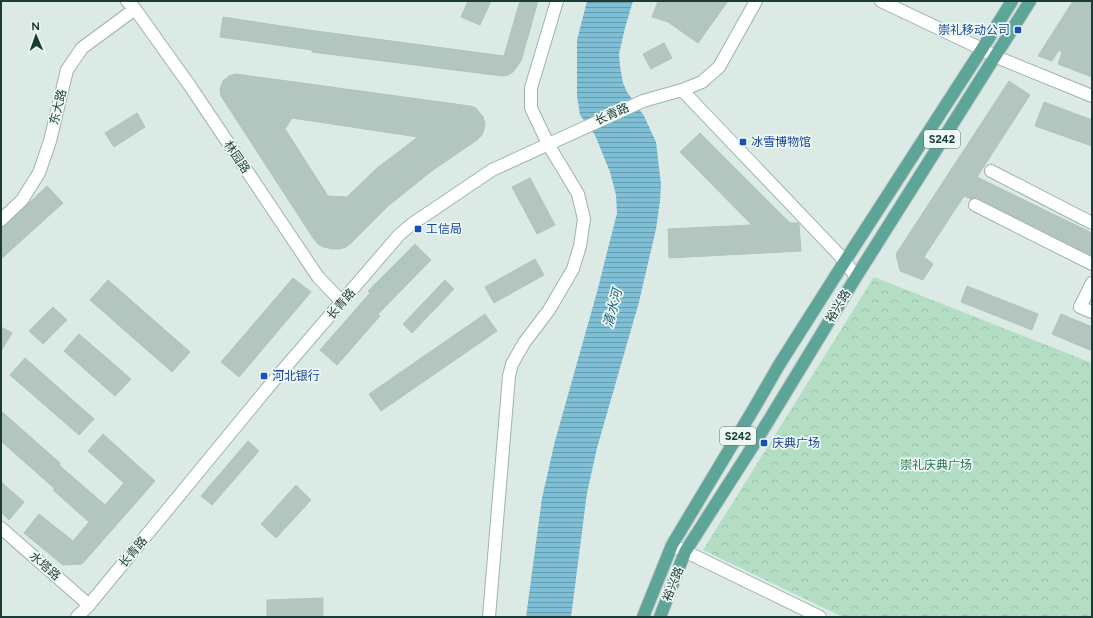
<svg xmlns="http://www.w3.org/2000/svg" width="1093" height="618" font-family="Figtree,'Noto Sans SC',sans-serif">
  <defs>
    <pattern id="park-crowns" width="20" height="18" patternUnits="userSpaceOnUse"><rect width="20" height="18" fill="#b3dec3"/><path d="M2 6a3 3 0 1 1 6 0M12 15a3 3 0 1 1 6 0" fill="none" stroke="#9abfa8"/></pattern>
    <pattern id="water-rules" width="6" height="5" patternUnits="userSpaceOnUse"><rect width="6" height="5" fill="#7ebfd5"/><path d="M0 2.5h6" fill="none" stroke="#679cae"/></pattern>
  </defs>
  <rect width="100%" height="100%" fill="#dceae6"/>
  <!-- park -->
  <path fill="url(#park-crowns)" d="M874,277L1092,363V617H843L703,550Z"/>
  <!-- water -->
  <path fill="url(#water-rules)" d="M587,1H633L625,28L619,54L620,66L623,83L627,92L644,116L656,142L661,184L660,201L656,229L639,302L597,448L587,493L571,617H526L542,498L555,441L597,292L617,213L616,195L610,172L595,135L580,115L577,96V40Z"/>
  <!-- building -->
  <g fill="#b2c5bf" stroke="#afc4bd" fill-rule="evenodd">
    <path d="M468,1H491L480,25L461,17Z"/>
    <path d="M520,1H538L521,61L513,72L508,75L502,76L312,52V50L220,37L223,17L301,29L504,56Z"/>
    <path d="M658,1H728L698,43L668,22L652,17Z"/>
    <path d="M1073,1H1092V77L1058,64L1062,52L1059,50L1052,61L1038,56Z"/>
    <path d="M664,43L672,58L651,69L643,54Z"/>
    <path d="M236,74L470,106L476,108L483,117L485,123L484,129L482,135L477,140L433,170L388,206L352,242L346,247L339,249H332L324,247L318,244L313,238L221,96L220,89L223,81L229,76ZM292,118L418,137L377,168L347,197L328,196L285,129Z"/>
    <path d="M1009,81L1030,95L977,177L1092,233V256L978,198H974L971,199L964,196L924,257L933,264L923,280L900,271L896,254Z"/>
    <path d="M1044,102L1092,120V146L1035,126Z"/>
    <path d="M137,113L145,127L114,147L105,133Z"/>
    <path d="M700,133L790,223H798L799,224L801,251L669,258L668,229L752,225L680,152Z"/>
    <path d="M530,178L555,225L537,234L512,187Z"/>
    <path d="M47,186L63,203L1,259V228L6,225Z"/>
    <path d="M415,244L431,260L378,314L380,316L337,365L320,350L370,293L368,291Z"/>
    <path d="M535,259L544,275L494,303L485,287Z"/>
    <path d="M293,278L311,292L239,377L221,362Z"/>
    <path d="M108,280L190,352L172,372L90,300Z"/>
    <path d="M445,280L454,289L412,333L403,324Z"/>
    <path d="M967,286L1038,314L1032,330L961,302Z"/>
    <path d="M53,307L67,320L43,344L29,331Z"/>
    <path d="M485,314L497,331L381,411L369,394Z"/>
    <path d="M1061,314L1092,327V351L1052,334Z"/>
    <path d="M1,327L12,333L1,351Z"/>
    <path d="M79,334L131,379L115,396L64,351Z"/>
    <path d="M25,358L94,419L79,435L10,375Z"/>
    <path d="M1,411L60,463L59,465L105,505L124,483L88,451L103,434L155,481L82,564L63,565L24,533L39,514L73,541L89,522L53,490L55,489L1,441Z"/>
    <path d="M248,441L259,451L212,505L201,496Z"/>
    <path d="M1,482L24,502L9,520L1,512Z"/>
    <path d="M296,485L311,500L276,538L261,524Z"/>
    <path d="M323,598V617H267V600Z"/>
  </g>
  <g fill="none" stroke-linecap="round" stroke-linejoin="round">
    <defs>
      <g id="minor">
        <path d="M991,171L1092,223"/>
        <path d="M975,205L1092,264"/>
        <path d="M1092,283L1080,307L1092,312"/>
      </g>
      <g id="tertiary">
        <path d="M127,1L135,9L190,86L318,277L342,302"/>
        <path d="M881,1L982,49L994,56L1092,96"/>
        <path d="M682,90L702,82L719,67L756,1"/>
        <path d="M1,220L22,200L39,173L50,141L67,70L82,48L135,9"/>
        <path d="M845,261L856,277"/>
        <path d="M1,528L89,605"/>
        <path d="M672,545L820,617"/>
        <path d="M489,617L509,376L512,364L524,343L549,310L573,269L580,246L584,219L578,194L548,144L531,108V88L557,1"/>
      </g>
      <path id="secondary" d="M77,617L89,605L270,385L399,235L412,224L492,170L643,101L682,90L845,261"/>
      <g id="primary">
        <path d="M643,617L672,545L753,410L779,365L845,261L982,49L1012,1"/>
        <path d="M660,617L685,552L758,438L856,277L1030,1"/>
      </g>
    </defs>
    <!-- minor casing -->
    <use href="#minor" stroke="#9fb2ae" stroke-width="14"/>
    <!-- tertiary casing -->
    <use href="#tertiary" stroke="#9fb2ae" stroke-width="14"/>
    <!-- secondary casing -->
    <use href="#secondary" stroke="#9bb7af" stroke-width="14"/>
    <!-- primary casing -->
    <use href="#primary" stroke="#bbc4c3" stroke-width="14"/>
    <!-- minor -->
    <use href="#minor" stroke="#fff" stroke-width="12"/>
    <!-- tertiary -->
    <use href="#tertiary" stroke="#fff" stroke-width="12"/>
    <!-- secondary -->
    <use href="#secondary" stroke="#fff" stroke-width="12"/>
    <!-- primary -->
    <use href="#primary" stroke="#5da499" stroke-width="12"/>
  </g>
  <!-- markers -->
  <g fill="#1a4fb4" stroke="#edf7f3" stroke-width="1.5">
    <rect x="1014" y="26" width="8" height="8" rx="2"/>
    <rect x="739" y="138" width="8" height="8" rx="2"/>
    <rect x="414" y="225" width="8" height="8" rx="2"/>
    <rect x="260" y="372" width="8" height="8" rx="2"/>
    <rect x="760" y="439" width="8" height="8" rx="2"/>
  </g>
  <g text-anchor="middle" stroke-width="3.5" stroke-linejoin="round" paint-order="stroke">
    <!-- shield labels -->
    <g fill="#edf7f3" stroke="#5b736f" stroke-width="1">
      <rect x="924" y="130" width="36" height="18" rx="3"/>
      <rect x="720" y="427" width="36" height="18" rx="3"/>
    </g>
    <g font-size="11" font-weight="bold" fill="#1d3b36">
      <text x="942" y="143">S242</text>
      <text x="738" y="440">S242</text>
    </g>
    <!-- transit labels -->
    <g font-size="12" fill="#164399" stroke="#edf7f3" text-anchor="start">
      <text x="1010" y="34" text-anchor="end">崇礼移动公司</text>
      <text x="751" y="146">冰雪博物馆</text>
      <text x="426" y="233">工信局</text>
      <text x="272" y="380">河北银行</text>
      <text x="772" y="447">庆典广场</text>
    </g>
    <!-- street labels -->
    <g font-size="12" fill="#1d3b36" stroke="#edf7f3">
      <text transform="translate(58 107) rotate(-76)" y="4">东大路</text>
      <text transform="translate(612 114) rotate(-24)" y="4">长青路</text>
      <text transform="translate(237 157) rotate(56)" y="4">林园路</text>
      <text transform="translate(341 304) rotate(-49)" y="4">长青路</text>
      <text transform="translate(838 306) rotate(-59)" y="4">裕兴路</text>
      <text transform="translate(133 552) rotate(-50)" y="4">长青路</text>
      <text transform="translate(45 566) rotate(41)" y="4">水塔路</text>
      <text transform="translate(673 584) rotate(-68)" y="4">裕兴路</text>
    </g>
    <!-- park labels -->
    <g font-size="12" fill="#24754b" stroke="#edf7f3">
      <text x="936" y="469">崇礼庆典广场</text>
    </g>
    <!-- water labels -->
    <g font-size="13" font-style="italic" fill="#135f7b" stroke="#edf7f3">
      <text transform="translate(612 308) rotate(-75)" y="5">清水河</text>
    </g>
  </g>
  <!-- border -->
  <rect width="1093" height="618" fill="none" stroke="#1d3b36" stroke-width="4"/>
  <!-- north arrow -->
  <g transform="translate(36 36) rotate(358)" stroke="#edf7f3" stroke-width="3" paint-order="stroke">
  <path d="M0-3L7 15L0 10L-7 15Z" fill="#1d3b36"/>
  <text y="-6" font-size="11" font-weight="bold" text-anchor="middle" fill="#1d3b36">N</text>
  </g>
</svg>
